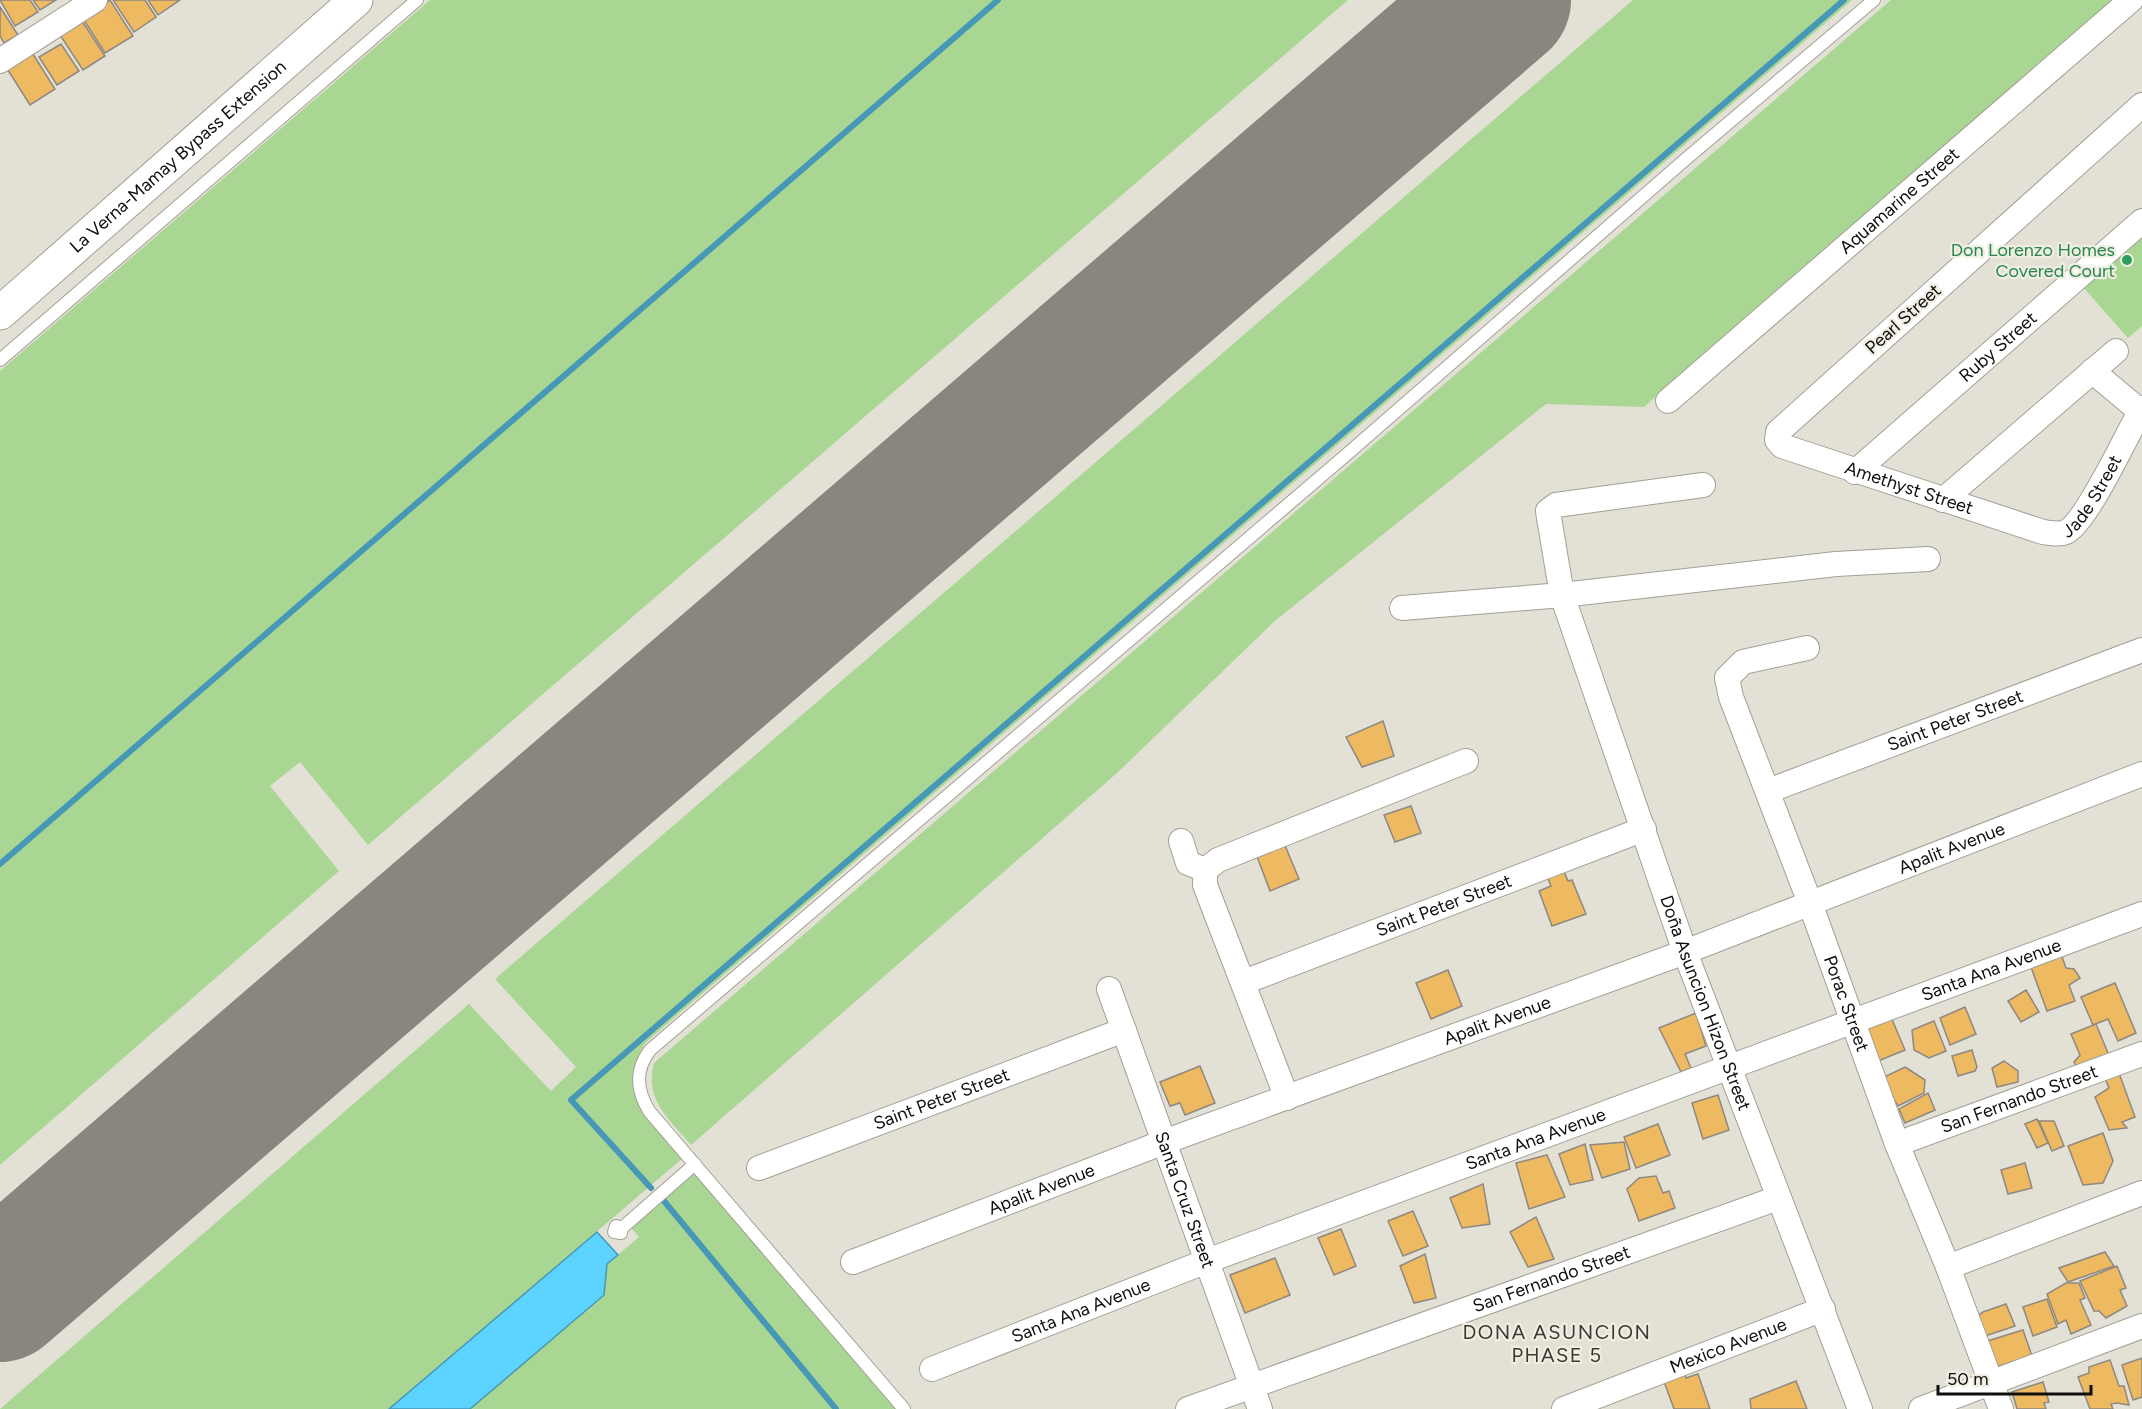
<svg xmlns="http://www.w3.org/2000/svg" width="2142" height="1409" font-family="Figtree,sans-serif">
  <rect width="100%" height="100%" fill="#e3e0d6"/>
  <!-- green -->
  <g fill="#aad693">
    <path d="M430,0H1348L368,845L300,762L270,786L339,871L0,1165V371Z"/>
    <path d="M1633,0H1852L645,1043C613,1096 651,1118 684,1157L389,1409H0L469,1004L551,1091L576,1067L495,979Z"/>
    <path d="M1891,0H2112L1644,407L1546,404L1276,620L1117,773L691,1145C669,1119 644,1100 654,1063Z"/>
    <path d="M2142,233V326L2128,338L2082,286Z"/>
    <path d="M693,1164L899,1409H470L604,1295L607,1264L639,1237L625,1221Z"/>
  </g>
  <!-- water -->
  <path fill="#5dd3ff" stroke="#4698b6" stroke-width="1.5" d="M597,1232L618,1255L607,1264L604,1295L470,1409H389Z"/>
  <g fill="none" stroke-linecap="round" stroke-linejoin="round">
    <!-- stream -->
    <g stroke="#4698b6" stroke-width="6">
      <path d="M0,864L998,0"/>
      <path d="M651,1188L571,1100L1844,0"/>
      <path d="M664,1201L836,1409"/>
    </g>
    <!-- runway -->
    <path stroke="#88867f" stroke-width="138" d="M0,1293L1502,0"/>
  </g>
  <!-- building -->
  <g fill="#edb961" stroke="#8e8880" stroke-width="1.5">
    <path d="M0,0H30L38,12L15,26Z"/>
    <path d="M33,0H56L40,10Z"/>
    <path d="M110,0L133,36L105,53L82,17Z"/>
    <path d="M113,0H145L156,17L134,32Z"/>
    <path d="M148,0H180L158,15Z"/>
    <path d="M0,7L18,35L4,43L0,36Z"/>
    <path d="M80,18L105,56L83,70L58,32Z"/>
    <path d="M61,44L79,71L57,85L39,57Z"/>
    <path d="M31,51L55,89L30,105L6,67Z"/>
    <path d="M1383,721L1394,756L1362,767L1346,737Z"/>
    <path d="M1411,806L1421,833L1395,842L1384,815Z"/>
    <path d="M1284,843L1299,879L1270,891L1256,854Z"/>
    <path d="M1562,867L1568,881L1572,880L1586,914L1552,926L1539,891L1551,886L1546,874Z"/>
    <path d="M2059,948L2066,968L2074,969L2080,978L2069,985L2075,1001L2047,1011L2028,959Z"/>
    <path d="M1448,970L1462,1006L1431,1019L1416,983Z"/>
    <path d="M2115,983L2136,1033L2118,1041L2108,1019L2093,1025L2081,997Z"/>
    <path d="M2026,990L2039,1012L2021,1022L2008,1001Z"/>
    <path d="M1965,1007L1976,1034L1950,1045L1940,1018Z"/>
    <path d="M1696,1013L1706,1046L1685,1054L1691,1068L1681,1072L1659,1028Z"/>
    <path d="M1891,1017L1905,1050L1878,1061L1865,1028Z"/>
    <path d="M1934,1021L1946,1051L1929,1058L1914,1050L1912,1030Z"/>
    <path d="M2096,1024L2110,1058L2078,1071L2074,1062L2080,1055L2071,1034Z"/>
    <path d="M1972,1050L1977,1067L1975,1071L1958,1076L1952,1056Z"/>
    <path d="M2004,1061L2018,1071V1082L1997,1087L1992,1068Z"/>
    <path d="M1200,1066L1215,1103L1185,1115L1180,1103L1170,1106L1160,1082Z"/>
    <path d="M1905,1067L1925,1080L1924,1093L1898,1106L1880,1079Z"/>
    <path d="M2119,1073L2135,1117L2122,1122L2127,1128L2109,1130L2095,1097L2109,1088L2105,1078Z"/>
    <path d="M1928,1093L1935,1110L1905,1123L1899,1109Z"/>
    <path d="M1718,1095L1729,1130L1703,1139L1692,1103Z"/>
    <path d="M2037,1119L2048,1143L2037,1148L2025,1124Z"/>
    <path d="M2039,1121H2054L2064,1146L2052,1151Z"/>
    <path d="M1658,1124L1670,1155L1636,1168L1624,1137Z"/>
    <path d="M2103,1133L2113,1161L2103,1183L2083,1185L2068,1146Z"/>
    <path d="M1624,1142L1630,1169L1602,1178L1590,1145Z"/>
    <path d="M1585,1144L1593,1180L1570,1185L1559,1154Z"/>
    <path d="M1547,1155L1565,1197L1529,1209L1516,1163Z"/>
    <path d="M2025,1163L2032,1188L2008,1194L2001,1170Z"/>
    <path d="M1656,1176L1663,1193L1669,1191L1675,1208L1639,1221L1627,1189L1639,1178Z"/>
    <path d="M1483,1184L1490,1224L1462,1228L1450,1198Z"/>
    <path d="M1413,1211L1428,1246L1403,1256L1388,1221Z"/>
    <path d="M1536,1217L1554,1259L1528,1267L1510,1232Z"/>
    <path d="M1341,1229L1356,1266L1334,1275L1318,1238Z"/>
    <path d="M2105,1252L2114,1266L2068,1282L2059,1268Z"/>
    <path d="M1425,1254L1436,1298L1414,1303L1400,1266Z"/>
    <path d="M1275,1258L1290,1295L1245,1313L1230,1275Z"/>
    <path d="M2117,1266L2126,1288L2120,1290L2127,1306L2106,1318L2099,1311H2094L2080,1281Z"/>
    <path d="M2066,1283H2079L2085,1298L2080,1300L2091,1325L2071,1334L2066,1320L2058,1324L2047,1294Z"/>
    <path d="M2047,1299L2057,1327L2033,1336L2023,1307Z"/>
    <path d="M2006,1304L2015,1326L1982,1337L1975,1318L1983,1312Z"/>
    <path d="M2023,1330L2032,1356L1993,1368L1984,1342Z"/>
    <path d="M2142,1358V1397L2133,1400L2122,1365Z"/>
    <path d="M2110,1360L2119,1386H2124L2129,1405L2117,1403L2111,1404L2113,1409H2090L2078,1377L2089,1373V1367Z"/>
    <path d="M1683,1368L1686,1378L1698,1374L1710,1409H1674L1662,1376Z"/>
    <path d="M1796,1381L1807,1409H1751L1750,1399Z"/>
    <path d="M2043,1382L2049,1402L2044,1403L2046,1409H2017L2012,1392Z"/>
  </g>
  <g fill="none" stroke-linecap="round" stroke-linejoin="round">
    <defs>
      <g id="service">
        <path d="M0,360L417,0"/>
        <path d="M622,1228L616,1226L614,1232L621,1233L622,1228L695,1164"/>
        <path d="M904,1409L649,1111C636,1089 635,1070 650,1050L1346,455L1687,158L1874,0"/>
      </g>
      <g id="minor">
        <path d="M0,61L95,0"/>
        <path id="s1" d="M2142,105L1778,432L1777,440L1782,446L2043,532C2051,533 2059,535 2066,532C2087,522 2128,432 2142,408"/>
        <path d="M2092,371L2140,411"/>
        <path id="s2" d="M1668,401L2131,0"/>
        <path id="s3" d="M1855,472L2142,221"/>
        <path id="s4" d="M1703,485L1556,505L1548,511L1549,518L1562,595L1685,952L1860,1409"/>
        <path d="M1943,500L2116,351"/>
        <path d="M1402,608L1562,595L1836,564L1928,559"/>
        <path id="s5" d="M1807,648L1743,662L1727,678L1731,697L1810,903L1897,1144L1948,1267L2001,1409"/>
        <path id="s6" d="M1768,791L2142,650"/>
        <path d="M1181,841L1188,863L1205,870"/>
        <path id="s7" d="M1244,982L1644,829"/>
        <path id="s8" d="M1109,989L1260,1409"/>
        <path d="M1287,1098L1205,885V870L1218,860L1466,761"/>
        <path id="s9" d="M1897,1144L2142,1054"/>
        <path id="s10" d="M759,1168L1124,1030"/>
        <path id="s11" d="M853,1262L1164,1142L1685,952L2142,774"/>
        <path d="M1948,1267L2142,1193"/>
        <path id="s12" d="M932,1369L1207,1261L2142,914"/>
        <path id="s13" d="M1188,1409L1778,1198"/>
        <path id="s14" d="M1564,1409L1823,1309"/>
        <path d="M1921,1409L2142,1326"/>
      </g>
      <g id="secondary">
        <path id="s15" d="M0,313L356,0"/>
      </g>
    </defs>
    <!-- service casing -->
    <use href="#service" stroke="#a3a096" stroke-width="14"/>
    <!-- minor casing -->
    <use href="#minor" stroke="#a3a096" stroke-width="26"/>
    <!-- secondary casing -->
    <use href="#secondary" stroke="#a3a096" stroke-width="35"/>
    <!-- service -->
    <use href="#service" stroke="#fff" stroke-width="12"/>
    <!-- minor -->
    <use href="#minor" stroke="#fff" stroke-width="24"/>
    <!-- secondary -->
    <use href="#secondary" stroke="#fff" stroke-width="33"/>
  </g>
  <!-- markers -->
  <circle fill="#2e9e5b" stroke="#f0ede3" stroke-width="2" cx="2127" cy="260" r="6"/>
  <g text-anchor="middle" stroke-width="4.5" stroke-linejoin="round" paint-order="stroke">
    <!-- street labels -->
    <g font-size="18" fill="#0f0e0b" stroke="#f0ede3">
      <text dy="6" stroke="none"><textPath href="#s15" startOffset="237">La Verna-Mamay Bypass Extension</textPath></text>
      <text dy="6" stroke="none"><textPath href="#s2" startOffset="306">Aquamarine Street</textPath></text>
      <text transform="translate(1903 319) rotate(-42)" y="6">Pearl Street</text>
      <text dy="6" stroke="none"><textPath href="#s3" startOffset="190">Ruby Street</textPath></text>
      <text dy="6" stroke="none"><textPath href="#s1" startOffset="639">Amethyst Street</textPath></text>
      <text dy="6" stroke="none"><textPath href="#s1" startOffset="848">Jade Street</textPath></text>
      <text dy="6" stroke="none"><textPath href="#s6" startOffset="200">Saint Peter Street</textPath></text>
      <text dy="6" stroke="none"><textPath href="#s11" startOffset="1174">Apalit Avenue</textPath></text>
      <text dy="6" stroke="none"><textPath href="#s7" startOffset="214">Saint Peter Street</textPath></text>
      <text dy="6" stroke="none"><textPath href="#s12" startOffset="1132">Santa Ana Avenue</textPath></text>
      <text dy="6" stroke="none"><textPath href="#s5" startOffset="435">Porac Street</textPath></text>
      <text dy="6" stroke="none"><textPath href="#s4" startOffset="676">Doña Asuncion Hizon Street</textPath></text>
      <text dy="6" stroke="none"><textPath href="#s11" startOffset="688">Apalit Avenue</textPath></text>
      <text dy="6" stroke="none"><textPath href="#s10" startOffset="195">Saint Peter Street</textPath></text>
      <text dy="6" stroke="none"><textPath href="#s9" startOffset="130">San Fernando Street</textPath></text>
      <text dy="6" stroke="none"><textPath href="#s12" startOffset="646">Santa Ana Avenue</textPath></text>
      <text dy="6" stroke="none"><textPath href="#s11" startOffset="202">Apalit Avenue</textPath></text>
      <text dy="6" stroke="none"><textPath href="#s8" startOffset="224">Santa Cruz Street</textPath></text>
      <text dy="6" stroke="none"><textPath href="#s13" startOffset="386">San Fernando Street</textPath></text>
      <text dy="6" stroke="none"><textPath href="#s12" startOffset="160">Santa Ana Avenue</textPath></text>
      <text dy="6" stroke="none"><textPath href="#s14" startOffset="176">Mexico Avenue</textPath></text>
    </g>
    <!-- leisure labels -->
    <g font-size="18" fill="#27864d" stroke="#f0ede3" text-anchor="end">
      <text x="2115" y="256">Don Lorenzo Homes<tspan x="2115" dy="21">Covered Court</tspan></text>
    </g>
    <!-- neighbourhood labels -->
    <g font-size="20" letter-spacing="1.5" fill="#3c3931" stroke="#f0ede3">
      <text x="1557" y="1339">DONA ASUNCION<tspan x="1557" dy="23">PHASE 5</tspan></text>
    </g>
  </g>
  <!-- scale -->
  <path d="M1938 1385v9h153v-9" fill="none" stroke="#0f0e0b" stroke-width="3"/>
  <text x="1947" y="1385" font-size="18" fill="#0f0e0b" stroke="#f0ede3" stroke-width="4.5" paint-order="stroke">50 m</text>
</svg>
